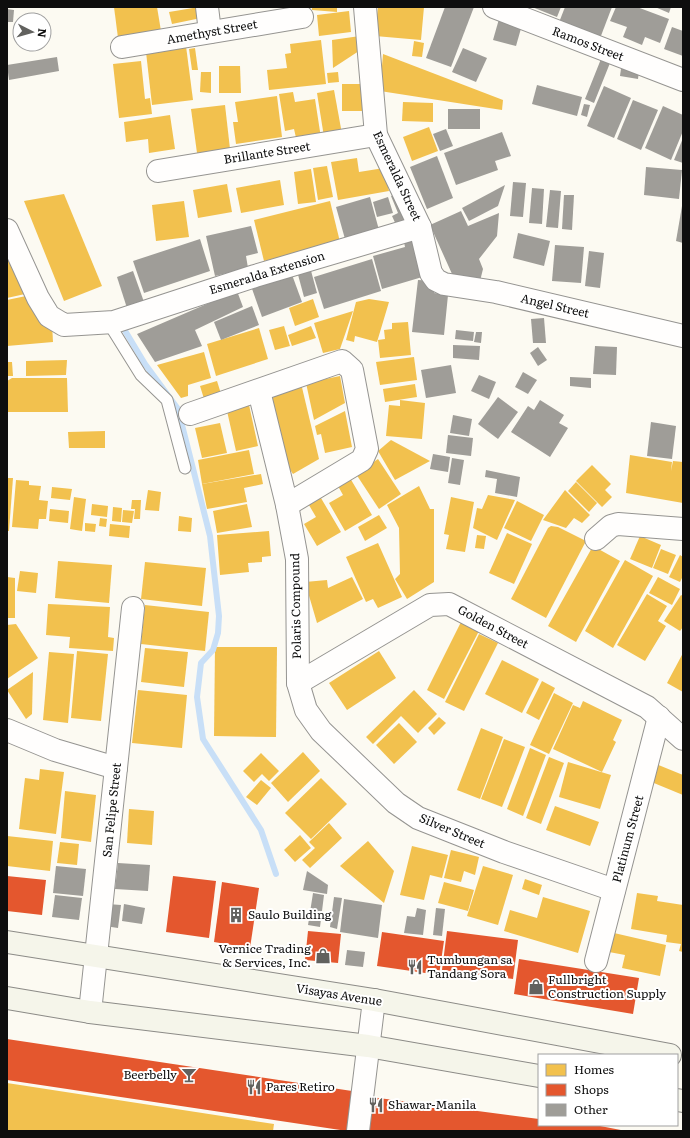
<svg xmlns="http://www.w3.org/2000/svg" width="690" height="1138" font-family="Literata,serif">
  <rect width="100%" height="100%" fill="#fcfaf2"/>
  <!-- homes -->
  <g fill="#f2c14e">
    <path d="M114,7H157L161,31L118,38Z"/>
    <path d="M199,7L201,18L172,24L169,12Z"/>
    <path d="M312,7H337V12L312,10Z"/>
    <path d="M378,7H424L421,40L375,36Z"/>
    <path d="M349,11L351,32L319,36L317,15Z"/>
    <path d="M360,36L362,49L333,68L332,40Z"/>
    <path d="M321,40L326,84L269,90L267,70L287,68L285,54L291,53L290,44Z"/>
    <path d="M414,41L424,43L422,57L412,56Z"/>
    <path d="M186,46L193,100L152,105L146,52Z"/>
    <path d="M195,48L198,70H192L189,49Z"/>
    <path d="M383,54L503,100L502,110L380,91Z"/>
    <path d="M141,61L145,99L150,98L152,114L119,118L113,64Z"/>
    <path d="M219,66H240L241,93H219Z"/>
    <path d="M201,72H211V93L200,92Z"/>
    <path d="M338,72L339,82L328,83L327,73Z"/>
    <rect x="342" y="84" width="24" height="27"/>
    <path d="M334,90L342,134L324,137L317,93Z"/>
    <path d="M293,92L295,102L315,99L321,138L297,142L294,129L285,131L279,94Z"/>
    <path d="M277,96L282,137L236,144L233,122H238L235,102Z"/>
    <path d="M403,102L433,103V122L402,121Z"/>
    <path d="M225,105L230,149L197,153L191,109Z"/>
    <path d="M170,115L175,149L149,153L148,139L126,142L124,122Z"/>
    <path d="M429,127L438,151L412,161L403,137Z"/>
    <path d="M357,158L359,172L384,168L389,191L338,200L331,162Z"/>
    <path d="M327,166L333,197L318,200L313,168Z"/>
    <path d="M311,169L316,202L298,204L294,172Z"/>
    <path d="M280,180L284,205L241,213L236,188Z"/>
    <path d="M227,184L232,212L198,218L193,190Z"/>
    <path d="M64,194L102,286L64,301L24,201Z"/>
    <path d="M184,201L189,237L156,241L152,205Z"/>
    <path d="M330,201L340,242L264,261L254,220Z"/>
    <path d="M7,252L25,294L7,298Z"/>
    <path d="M26,296L52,324L53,342L7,346V300Z"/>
    <path d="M313,299L319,317L295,326L289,308Z"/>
    <path d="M369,299L389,302L377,342L355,336L354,342L346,340L356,302Z"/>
    <path d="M353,311L340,349L323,353L314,323Z"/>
    <path d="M408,322L411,355L380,358L378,340L385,339L384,330L392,329V323Z"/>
    <path d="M284,326L290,346L275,350L269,330Z"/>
    <path d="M311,326L316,338L292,346L288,335Z"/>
    <path d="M259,328L268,359L216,376L207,344Z"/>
    <path d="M204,352L211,378L188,385V396L181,398L157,365Z"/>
    <path d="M414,357L417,380L380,385L376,362Z"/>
    <path d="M67,360L66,375L26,376V361Z"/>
    <path d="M7,362H12L13,376H7Z"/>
    <path d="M340,376L345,403L314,420L306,383Z"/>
    <path d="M12,378H67L68,412H7V381Z"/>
    <path d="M300,379L319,459L293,474L282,458L271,402L280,384Z"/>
    <path d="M217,381L222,397L205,402L200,386Z"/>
    <path d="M415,384L417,397L385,402L383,389Z"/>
    <path d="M400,400L425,403L422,439L386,436L389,405L400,406Z"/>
    <path d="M249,405L258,446L236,451L227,411Z"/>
    <path d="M345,411L352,447L325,453L321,434L317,435L315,426Z"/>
    <path d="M220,423L227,453L202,458L195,428Z"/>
    <path d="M105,431V448H69L68,432Z"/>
    <path d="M391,440L430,461L395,480L378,451Z"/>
    <path d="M249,450L254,474L202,484L198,460Z"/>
    <path d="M630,455L672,462L671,471L673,461L683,462V503L626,493Z"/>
    <path d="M378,459L401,494L379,509L356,474Z"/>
    <path d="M592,465L611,484L605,490L612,497L602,507L576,481Z"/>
    <path d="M261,474L263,484L244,488L247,502L207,509L202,484Z"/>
    <path d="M7,478H13L9,531H7Z"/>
    <path d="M350,478L372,515L345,531L329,503L343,495L338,486Z"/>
    <path d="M16,480L29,481V485L41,486L39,500L48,501L46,519H39L38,529L12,527Z"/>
    <path d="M576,482L597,503L589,512L568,491Z"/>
    <path d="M419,486L430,509H434V582L407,599L395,579L400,574L399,528L387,505Z"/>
    <path d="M52,487L72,489L70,500L51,498Z"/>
    <path d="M148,490L161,492L159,511L145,510Z"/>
    <path d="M565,490L590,515L582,523L574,518L566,528L543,520Z"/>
    <path d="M318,493L341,532L317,546L304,524L316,517L306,500Z"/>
    <path d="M488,495L515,500L497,540L473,528L477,508L482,509Z"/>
    <path d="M74,497L86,499L82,531L70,529Z"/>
    <path d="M451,497L474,502L465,552L446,549L449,535L444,534Z"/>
    <path d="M132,500H141L140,519H134L135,509H131Z"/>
    <path d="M517,501L544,515L531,541L504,528Z"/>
    <path d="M92,504L108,506L107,517L91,515Z"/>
    <path d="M247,504L252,527L217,533L213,511Z"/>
    <path d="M113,507L122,508L121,522L112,521Z"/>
    <path d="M50,509L69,511L68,523L49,521Z"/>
    <path d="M123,510L134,511L132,523L122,522Z"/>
    <path d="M379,515L387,528L365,541L358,527Z"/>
    <path d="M179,516L192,518L191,532L178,531Z"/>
    <path d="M100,518L107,519L106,527L99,526Z"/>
    <path d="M85,523L96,524L95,532L85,531Z"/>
    <path d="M110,524L130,526L129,538L109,536Z"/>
    <path d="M551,526L558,527L586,541L546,618L511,599L548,528Z"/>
    <path d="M269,531L271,556L262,557V562L248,563L249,572L220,575L217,535Z"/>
    <path d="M507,533L532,544L514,584L489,573Z"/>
    <path d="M477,535L486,536L484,549L475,548Z"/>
    <path d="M640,536L661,545L652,568L630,559Z"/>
    <path d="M378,543L402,597L378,608L373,599L366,602L346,557Z"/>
    <path d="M593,546L620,561L576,642L548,626Z"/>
    <path d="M661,549L676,555L668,574L653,568Z"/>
    <path d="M680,555L683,557V576L680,582L669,577Z"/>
    <path d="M625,560L653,576L613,648L585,631Z"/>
    <path d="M58,561L112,565L109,603L55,598Z"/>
    <path d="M145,562L206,568L202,606L141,599Z"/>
    <path d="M20,571L38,573L36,593L17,591Z"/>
    <path d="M7,577L15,578V618H7Z"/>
    <path d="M352,577L363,599L317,623L305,582L327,580L328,588Z"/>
    <path d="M658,577L680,589L672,605L649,593Z"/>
    <path d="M647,594L667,606L658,621L666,626L645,661L617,645Z"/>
    <path d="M681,595L683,596V627L680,631L664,621Z"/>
    <path d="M48,604L110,607L108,637L114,638L113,651L69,648L70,637L46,635Z"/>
    <path d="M145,605L209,612L205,651L141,644Z"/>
    <path d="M461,622L479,631L444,699L427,690Z"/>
    <path d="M16,624L38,658L7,679V625Z"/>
    <path d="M479,634L498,643L464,711L445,702Z"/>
    <path d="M215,647H277L276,737L214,736Z"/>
    <path d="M145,648L188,652L184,687L141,682Z"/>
    <path d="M77,651L108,654L101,721L71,718Z"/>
    <path d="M379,651L396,678L347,710L329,683Z"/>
    <path d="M49,652L74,654L68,723L43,720Z"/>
    <path d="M683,653V692L667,683Z"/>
    <path d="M502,660L539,679L522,713L485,694Z"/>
    <path d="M33,672L32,714L26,719L7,690Z"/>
    <path d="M542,681L555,688L539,720L526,713Z"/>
    <path d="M138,690L187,695L182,748L132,743Z"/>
    <path d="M414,690L437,714L418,733L401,716L373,744L366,737Z"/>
    <path d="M554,693L573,703L549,754L530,745Z"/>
    <path d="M583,701L622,720L613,740L616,742L602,772L553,749L573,705L580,708Z"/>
    <path d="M439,717L446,723L434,735L428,728Z"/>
    <path d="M399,723L417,742L394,764L376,745Z"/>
    <path d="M481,728L503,737L480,799L457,790Z"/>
    <path d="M504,739L525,747L502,807L481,799Z"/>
    <path d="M530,748L546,755L523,816L507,809Z"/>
    <path d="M303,752L320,771L288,802L271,783Z"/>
    <path d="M261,753L279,771L269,781L262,774L254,782L243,771Z"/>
    <path d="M549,757L564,763L541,824L526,818Z"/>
    <path d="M568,762L611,775L600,809L559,797Z"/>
    <path d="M656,764L683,775V795L649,781Z"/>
    <path d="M40,769L64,772L56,834L19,829L25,778L39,780Z"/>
    <path d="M321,778L347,804L311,839L285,813Z"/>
    <path d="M261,780L271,788L257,805L246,797Z"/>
    <path d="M65,791L96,795L91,842L61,838Z"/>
    <path d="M555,806L599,822L590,846L546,830Z"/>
    <path d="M129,809L154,811L152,845L127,843Z"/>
    <path d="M329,823L342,838L310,868L302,860L315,848L309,842Z"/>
    <path d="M300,835L311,848L295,862L284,850Z"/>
    <path d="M7,836L53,841L50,871L7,866Z"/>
    <path d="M368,841L394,871L384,903L340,866Z"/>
    <path d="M60,842L79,844L77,865L57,863Z"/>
    <path d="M412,846L448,855L442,878L430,875L424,900L400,895Z"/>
    <path d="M451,850L479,857L475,875L464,871L461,882L444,878Z"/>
    <path d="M483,866L513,875L498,925L467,916Z"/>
    <path d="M525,879L542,885L539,895L522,889Z"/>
    <path d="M444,882L474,890L468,911L438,903Z"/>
    <path d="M637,893L658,896L657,901L683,905V952L679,951L681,944L666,942L667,935L631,929Z"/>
    <path d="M543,897L590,911L578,953L504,931L510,910L537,918Z"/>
    <path d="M614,933L666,945L660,976L622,968L625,955L609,952Z"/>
    <path d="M7,1083L274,1124L273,1131H7Z"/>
  </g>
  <!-- shops -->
  <g fill="#e4572e">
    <path d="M7,876L46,880L42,915L7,911Z"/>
    <path d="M173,876L216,881L209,938L166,932Z"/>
    <path d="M222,882L259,888L250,948L214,942Z"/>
    <path d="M308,931L341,934L338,963L305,960Z"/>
    <path d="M447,931L518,940L513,979L442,970Z"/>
    <path d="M382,932L444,941L439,975L377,966Z"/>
    <path d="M519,959L639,978L633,1014L514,994Z"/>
    <path d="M7,1039L352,1091L347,1131L7,1080Z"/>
    <path d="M371,1097L539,1119V1125H595L626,1131H367Z"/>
  </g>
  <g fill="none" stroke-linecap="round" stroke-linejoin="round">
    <!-- stream -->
    <path stroke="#c8dff7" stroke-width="6" d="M121,324L145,364L178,409L210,536L219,616L218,633L213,650L201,663L197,697L203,739L261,830L276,874"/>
  </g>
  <!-- building -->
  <g fill="#9f9d98">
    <path d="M445,7H474L451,67L426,58Z"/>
    <path d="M532,7H561L557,17Z"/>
    <path d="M565,7H612L599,41L558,25Z"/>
    <path d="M616,7H637L669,19L660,43L645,37L642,45L623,37L627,27L610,21Z"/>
    <path d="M655,7H671L669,13Z"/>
    <path d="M7,9L14,10L13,22H7Z"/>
    <path d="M499,19L522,25L516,46L493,40Z"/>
    <path d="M672,27L683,31V56L664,49Z"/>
    <path d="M463,48L487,58L476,82L452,72Z"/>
    <path d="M603,54L612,58L594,103L585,99Z"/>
    <path d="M57,57L59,71L9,80L7,65Z"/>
    <path d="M622,61L640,64L638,79L620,76Z"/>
    <path d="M537,85L582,97L577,116L532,104Z"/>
    <path d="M604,86L631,98L614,138L587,126Z"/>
    <path d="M633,100L658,110L641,150L617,139Z"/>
    <path d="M584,104L590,105L587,117L581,115Z"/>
    <path d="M663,106L683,115V131L671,160L645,148Z"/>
    <rect x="448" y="109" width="32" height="20"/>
    <path d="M446,129L453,146L440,151L433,134Z"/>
    <path d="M502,132L511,156L495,161L498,170L456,185L444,153Z"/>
    <path d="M683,138V163L674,160Z"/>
    <path d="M437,156L453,198L427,209L410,167Z"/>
    <path d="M646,167L682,170L679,199L644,195Z"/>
    <path d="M513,182L526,183L523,217L510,216Z"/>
    <path d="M505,185L498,206L469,221L462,208Z"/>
    <path d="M532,188L544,189L542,224L529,223Z"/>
    <path d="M550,190L561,191L558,228L546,227Z"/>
    <path d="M397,193L411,222L398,229L392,216L398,213L391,196Z"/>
    <path d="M564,195H574L572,230L562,229Z"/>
    <path d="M370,197L379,230L345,239L336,207Z"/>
    <path d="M388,197L393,213L377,217L373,202Z"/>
    <path d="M682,206H683V243L676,241Z"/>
    <path d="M461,211L468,226L499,213L497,236L479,259L483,269L478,289L457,285L430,225Z"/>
    <path d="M251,226L258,253L246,256L248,268L215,276L206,236Z"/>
    <path d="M417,233L429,275L382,289L373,256L405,247L403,237Z"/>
    <path d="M518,233L550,241L544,266L513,258Z"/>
    <path d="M200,239L210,271L144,293L133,261Z"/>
    <path d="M555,245L584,247L581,283L552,281Z"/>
    <path d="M589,251L604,253L600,288L585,286Z"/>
    <path d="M372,259L381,291L324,309L314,277Z"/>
    <path d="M310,267L317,293L304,297L297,271Z"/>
    <path d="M133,271L144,302L127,308L117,277Z"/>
    <path d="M291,272L302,302L262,317L251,286Z"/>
    <path d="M418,280L435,281L434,293L448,295L444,335L412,332Z"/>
    <path d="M237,291L243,307L195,330L202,346L155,362L137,334Z"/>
    <path d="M252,306L259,325L221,340L214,322Z"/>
    <path d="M544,318L546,343H533L531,319Z"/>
    <path d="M456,330L474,332L473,341L455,339Z"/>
    <path d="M476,332H482L481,343L474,342Z"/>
    <path d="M453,345L480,346L479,360L453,358Z"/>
    <path d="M595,346L617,347L616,375L593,374Z"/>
    <path d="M538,347L547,360L538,366L530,353Z"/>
    <path d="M451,365L456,393L426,398L421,370Z"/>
    <path d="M523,372L537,380L528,394L515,387Z"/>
    <path d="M479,375L496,382L489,399L471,391Z"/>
    <path d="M570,377L591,378V388L570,386Z"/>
    <path d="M498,397L518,412L498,439L478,424Z"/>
    <path d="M540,400L564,415L559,423L568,428L550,457L511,432L528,406L534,410Z"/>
    <path d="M453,415L472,419L469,436L450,433Z"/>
    <path d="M651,422L676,426L672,459L647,456Z"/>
    <path d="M448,435L473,438L471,456L446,453Z"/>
    <path d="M433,454L450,457L448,472L430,469Z"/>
    <path d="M452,458L464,460L460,485L448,483Z"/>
    <path d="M486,470L520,477L517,497L495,493L497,479L485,477Z"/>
    <path d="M118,863L150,865L148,891L115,889Z"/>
    <path d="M56,866L86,869L83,896L53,893Z"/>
    <path d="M307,871L328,885L327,894L303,890Z"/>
    <path d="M313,893L324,895L320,927L308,925Z"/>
    <path d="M55,895L82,898L79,920L52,917Z"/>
    <path d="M334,897L342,898L337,929L330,927Z"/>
    <path d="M344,899L382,905L378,938L340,932Z"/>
    <path d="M108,904L121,905L118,928L105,926Z"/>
    <path d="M124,904L145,908L142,924L122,921Z"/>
    <path d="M417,908L426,910L423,935L404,933L407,916L415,917Z"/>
    <path d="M436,908L445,909L442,936L433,935Z"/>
    <path d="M347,950L365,952L363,967L345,965Z"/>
  </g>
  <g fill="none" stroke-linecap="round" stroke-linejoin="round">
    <defs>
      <path id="lane" d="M108,322L141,375L167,400L185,468"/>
      <g id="street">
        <path d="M207,7L210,32"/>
        <path d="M365,7L376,135L420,227L431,273L436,280L444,284L496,292L683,336"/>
        <path d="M494,7L683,80"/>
        <path d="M122,47L302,17"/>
        <path d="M158,171L376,135"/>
        <path d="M7,230L38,298L49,316L64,325L114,322L255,276L420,227"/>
        <path d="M259,391L287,505L297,559L298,683L306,710L321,731L396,803L418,818L504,852L614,890"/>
        <path d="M190,414L342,361L352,370L367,449L362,460L287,505"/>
        <path d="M596,539L611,526L618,524L683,529"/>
        <path d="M298,683L430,605L449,604L647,707L683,739"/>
        <path d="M7,730L55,750L116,768"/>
        <path d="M596,961L659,717"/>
        <path d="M90,1012L133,608"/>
        <path d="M358,1131L374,1000"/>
      </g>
      <g id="secondary">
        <path d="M7,942L374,1000L670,1055"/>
        <path d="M7,998L90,1012L368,1046L539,1076"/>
        <path d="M677,1100L683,1101"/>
      </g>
    </defs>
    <!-- lane casing -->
    <use href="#lane" stroke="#959491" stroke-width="13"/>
    <!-- street casing -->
    <use href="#street" stroke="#959491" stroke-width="24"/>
    <!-- secondary casing -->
    <use href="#secondary" stroke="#8c8b87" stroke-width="24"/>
    <!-- lane -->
    <use href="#lane" stroke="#fffefd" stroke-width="11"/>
    <!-- street -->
    <use href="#street" stroke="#fffefd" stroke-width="22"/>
    <!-- secondary -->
    <use href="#secondary" stroke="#f5f5ea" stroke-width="22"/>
  </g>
  <!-- icons -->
  <defs>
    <symbol id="building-bare" viewBox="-9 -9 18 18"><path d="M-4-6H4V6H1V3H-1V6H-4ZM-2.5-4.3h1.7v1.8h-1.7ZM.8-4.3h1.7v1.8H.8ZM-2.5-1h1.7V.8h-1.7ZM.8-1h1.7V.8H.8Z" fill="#61615e" stroke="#fff" stroke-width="2.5" paint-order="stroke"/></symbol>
    <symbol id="shop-bare" viewBox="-9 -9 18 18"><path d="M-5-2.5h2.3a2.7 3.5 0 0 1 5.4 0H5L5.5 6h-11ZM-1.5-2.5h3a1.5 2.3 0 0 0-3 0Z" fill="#61615e" stroke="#fff" stroke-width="2.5" paint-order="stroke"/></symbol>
    <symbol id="restaurant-bare" viewBox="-9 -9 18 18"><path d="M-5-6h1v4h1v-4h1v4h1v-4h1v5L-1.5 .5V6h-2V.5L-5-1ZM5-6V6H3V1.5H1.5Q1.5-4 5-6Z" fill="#61615e" stroke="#fff" stroke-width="2.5" paint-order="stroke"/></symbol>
    <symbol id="bar-bare" viewBox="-9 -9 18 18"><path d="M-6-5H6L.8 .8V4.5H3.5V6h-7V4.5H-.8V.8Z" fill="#61615e" stroke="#fff" stroke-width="2.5" paint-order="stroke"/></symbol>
  </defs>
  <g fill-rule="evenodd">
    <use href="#building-bare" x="225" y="904" width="22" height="22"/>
    <use href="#shop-bare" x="312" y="945" width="22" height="22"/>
    <use href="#restaurant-bare" x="404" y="956" width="22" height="22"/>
    <use href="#shop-bare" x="525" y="976" width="22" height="22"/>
    <use href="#bar-bare" x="178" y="1064" width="22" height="22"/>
    <use href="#restaurant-bare" x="243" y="1076" width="22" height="22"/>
    <use href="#restaurant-bare" x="365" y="1094" width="22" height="22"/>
  </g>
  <g text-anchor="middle" stroke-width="4" stroke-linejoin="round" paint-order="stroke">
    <!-- street labels -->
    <g font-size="12" fill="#0e0e0e" stroke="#fff">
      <text transform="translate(212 32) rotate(-10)" y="4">Amethyst Street</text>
      <text transform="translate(588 44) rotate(21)" y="4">Ramos Street</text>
      <text transform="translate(267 153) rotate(-9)" y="4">Brillante Street</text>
      <text transform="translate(397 176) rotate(65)" y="4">Esmeralda Street</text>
      <text transform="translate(267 273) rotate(-17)" y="4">Esmeralda Extension</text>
      <text transform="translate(555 306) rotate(13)" y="4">Angel Street</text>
      <text transform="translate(296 606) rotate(-91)" y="4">Polaris Compound</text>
      <text transform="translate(493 627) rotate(28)" y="4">Golden Street</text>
      <text transform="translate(112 810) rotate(-84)" y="4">San Felipe Street</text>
      <text transform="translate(452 831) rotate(23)" y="4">Silver Street</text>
      <text transform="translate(628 839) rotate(-75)" y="4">Platinum Street</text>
      <text transform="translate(339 995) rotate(9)" y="4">Visayas Avenue</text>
    </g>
    <!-- poi labels -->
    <g font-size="12" fill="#0e0e0e" stroke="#fff" text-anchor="start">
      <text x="248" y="919">Saulo Building</text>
      <text x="311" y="953" text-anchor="end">Vernice Trading<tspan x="311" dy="14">&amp; Services, Inc.</tspan></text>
      <text x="427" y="964">Tumbungan sa<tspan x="427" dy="14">Tandang Sora</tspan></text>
      <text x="548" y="984">Fullbright<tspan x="548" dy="14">Construction Supply</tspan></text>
      <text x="177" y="1079" text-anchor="end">Beerbelly</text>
      <text x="266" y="1091">Pares Retiro</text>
      <text x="388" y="1109">Shawar-Manila</text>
    </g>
  </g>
  <!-- border -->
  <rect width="690" height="1138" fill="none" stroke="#0e0e0e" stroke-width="16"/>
  <!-- legend -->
  <rect x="538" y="1054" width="140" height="72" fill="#ffffff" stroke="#9f9f9f"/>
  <rect x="546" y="1064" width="20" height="12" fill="#f2c14e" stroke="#9f9f9f"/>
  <text x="574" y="1074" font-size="12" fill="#0e0e0e">Homes</text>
  <rect x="546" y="1084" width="20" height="12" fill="#e4572e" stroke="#9f9f9f"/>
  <text x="574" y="1094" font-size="12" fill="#0e0e0e">Shops</text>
  <rect x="546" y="1104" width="20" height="12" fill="#9f9d98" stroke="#9f9f9f"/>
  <text x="574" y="1114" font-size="12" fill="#0e0e0e">Other</text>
  <!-- north arrow -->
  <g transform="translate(32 32) rotate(96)"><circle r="19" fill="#ffffff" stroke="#9f9f9f"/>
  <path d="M0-3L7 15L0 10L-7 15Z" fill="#61615e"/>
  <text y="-6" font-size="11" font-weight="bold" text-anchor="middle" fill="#0e0e0e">N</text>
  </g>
</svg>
